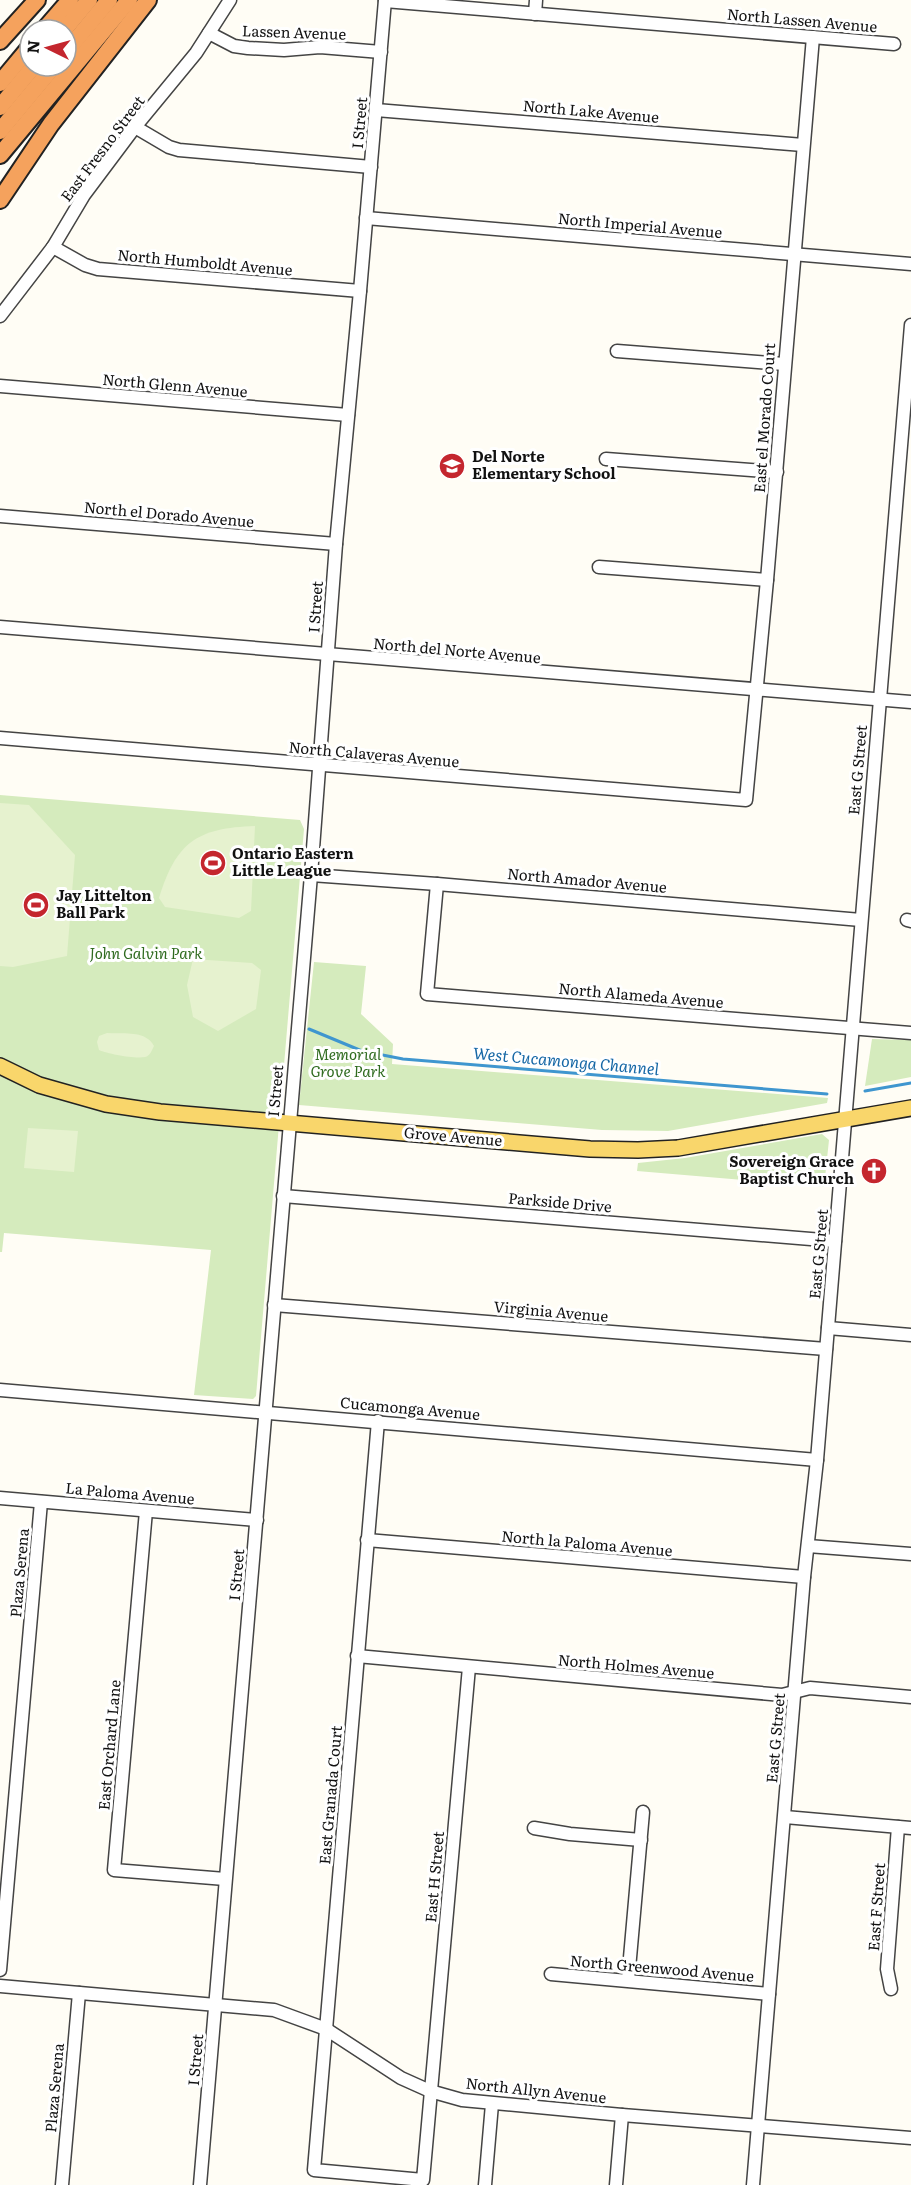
<svg xmlns="http://www.w3.org/2000/svg" width="911" height="2185" font-family="Literata,serif">
  <rect width="100%" height="100%" fill="#fffdf5"/>
  <!-- green -->
  <g fill="#d5ebbd">
    <path d="M0,795L300,820L304,829L256,1396L253,1399L194,1395L211,1250L4,1233L2,1252H0Z"/>
    <path d="M314,962L366,966L361,1014L393,1044L392,1064L828,1098L827,1103L668,1131L602,1130L299,1105Z"/>
    <path d="M872,1039L911,1040V1077L865,1086Z"/>
    <path d="M822,1134L829,1140L824,1187L637,1171L638,1163L685,1158Z"/>
  </g>
  <!-- pitch -->
  <g fill="#e6f2cf">
    <path d="M0,803L29,805L75,855L67,956L13,967L0,966Z"/>
    <path d="M255,826L251,911L239,918L165,907L159,898C176,842 197,828 255,826Z"/>
    <path d="M193,959L252,963L261,970L256,1009L218,1031L193,1017L187,985Z"/>
    <path d="M107,1033C123,1034 146,1030 154,1046C152,1050 150,1056 145,1057C135,1059 108,1054 99,1050L97,1042L99,1036Z"/>
    <path d="M28,1128L78,1131L74,1172L24,1168Z"/>
  </g>
  <g fill="none" stroke-linecap="round" stroke-linejoin="round">
    <!-- stream -->
    <g stroke="#3f96cf" stroke-width="3">
      <path d="M309,1029L362,1051L403,1059L827,1094"/>
      <path d="M865,1091L911,1083"/>
    </g>
    <defs>
      <g id="minor">
        <path d="M385,1L894,44"/>
        <path d="M535,14L536,0"/>
        <path d="M209,33L234,46L248,48L284,50L320,47L381,52"/>
        <path d="M376,110L803,145"/>
        <path d="M135,127L169,147L179,150L371,167"/>
        <path d="M366,218L911,264"/>
        <path d="M53,247L85,265L98,269L360,291"/>
        <path d="M0,316L53,247L84,195L135,127L196,53L230,0"/>
        <path d="M617,351L784,364"/>
        <path d="M0,386L348,415"/>
        <path d="M606,459L777,472"/>
        <path d="M0,516L336,544"/>
        <path d="M599,567L767,580"/>
        <path d="M0,627L911,702"/>
        <path d="M0,738L746,800L767,580L813,37"/>
        <path d="M311,875L437,884L861,920"/>
        <path d="M437,884L427,994L911,1033"/>
        <path d="M907,920L911,921"/>
        <path d="M283,1196L835,1241"/>
        <path d="M274,1305L826,1349"/>
        <path d="M828,1328L911,1335"/>
        <path d="M0,1390L817,1460"/>
        <path d="M378,1421L314,2170L423,2180L469,1667"/>
        <path d="M0,1498L257,1520"/>
        <path d="M146,1511L114,1870L225,1879"/>
        <path d="M367,1540L804,1577"/>
        <path d="M808,1546L911,1554"/>
        <path d="M357,1656L782,1695L810,1688L911,1697"/>
        <path d="M785,1817L911,1828"/>
        <path d="M534,1828L570,1834L641,1840"/>
        <path d="M0,1970L41,1502"/>
        <path d="M551,1974L769,1994"/>
        <path d="M628,1980L643,1812"/>
        <path d="M0,1986L274,2010L326,2029L401,2078L430,2091L462,2100L622,2115L911,2138"/>
        <path d="M891,1989L887,1969L898,1827"/>
        <path d="M62,2185L79,1993"/>
        <path d="M200,2185L311,875L336,544L360,291L385,0"/>
        <path d="M485,2185L492,2104"/>
        <path d="M616,2185L622,2115"/>
        <path d="M753,2185L804,1577L817,1460L911,325"/>
      </g>
      <path id="major" d="M0,1066L39,1085L106,1104L160,1112L590,1149L638,1150L678,1148L911,1108"/>
      <g id="highway">
        <path d="M44,30L70,0"/>
        <path d="M64,30L89,0"/>
        <path d="M0,41L37,0"/>
        <path d="M66,52L109,0"/>
        <path d="M0,83L30,47"/>
        <path d="M0,107L34,66"/>
        <path d="M0,131L54,66"/>
        <path d="M0,155L129,0"/>
        <path d="M0,200L51,124L148,0"/>
      </g>
    </defs>
    <!-- minor casing -->
    <use href="#minor" stroke="#444" stroke-width="15"/>
    <!-- major casing -->
    <use href="#major" stroke="#222" stroke-width="18"/>
    <!-- highway casing -->
    <use href="#highway" stroke="#222" stroke-width="20"/>
    <!-- minor -->
    <use href="#minor" stroke="#fff" stroke-width="12"/>
    <!-- major -->
    <use href="#major" stroke="#f9d66b" stroke-width="15"/>
    <!-- highway -->
    <use href="#highway" stroke="#f5a25d" stroke-width="16"/>
  </g>
  <!-- icons -->
  <defs>
    <symbol id="school-disc" viewBox="-11 -11 22 22"><circle r="9.5" fill="#c4262e" stroke="#fff"/><path d="M0-5L7-2L0 1L-7-2ZM-4 1L0 2.5L4 1V4Q0 6-4 4Z" fill="#fff"/></symbol>
    <symbol id="stadium-disc" viewBox="-11 -11 22 22"><circle r="9.5" fill="#c4262e" stroke="#fff"/><path d="M0-5a6.5 5 0 1 0 0 10a6.5 5 0 1 0 0-10ZM-3.5-1.8h7v3.6h-7Z" fill="#fff"/></symbol>
    <symbol id="church-disc" viewBox="-11 -11 22 22"><circle r="9.5" fill="#c4262e" stroke="#fff"/><path d="M-1.2-6h2.4v3.5h3.3v2.4h-3.3V6h-2.4V-.1h-3.3v-2.4h3.3Z" fill="#fff"/></symbol>
  </defs>
  <g fill-rule="evenodd">
    <use href="#school-disc" x="437" y="451" width="30" height="30"/>
    <use href="#stadium-disc" x="198" y="848" width="30" height="30"/>
    <use href="#stadium-disc" x="21" y="890" width="30" height="30"/>
    <use href="#church-disc" x="859" y="1156" width="30" height="30"/>
  </g>
  <g text-anchor="middle" stroke-width="6" stroke-linejoin="round" paint-order="stroke">
    <!-- street labels -->
    <g font-size="15" fill="#111" stroke="#fff">
      <text transform="translate(802 21) rotate(5)" y="5">North Lassen Avenue</text>
      <text transform="translate(294 33) rotate(2)" y="5">Lassen Avenue</text>
      <text transform="translate(591 112) rotate(5)" y="5">North Lake Avenue</text>
      <text transform="translate(360 123) rotate(-85)" y="5">I Street</text>
      <text transform="translate(103 149) rotate(-53)" y="5">East Fresno Street</text>
      <text transform="translate(640 226) rotate(5)" y="5">North Imperial Avenue</text>
      <text transform="translate(205 263) rotate(5)" y="5">North Humboldt Avenue</text>
      <text transform="translate(175 386) rotate(5)" y="5">North Glenn Avenue</text>
      <text transform="translate(765 418) rotate(-86)" y="5">East el Morado Court</text>
      <text transform="translate(169 515) rotate(5)" y="5">North el Dorado Avenue</text>
      <text transform="translate(316 607) rotate(-86)" y="5">I Street</text>
      <text transform="translate(457 651) rotate(5)" y="5">North del Norte Avenue</text>
      <text transform="translate(374 755) rotate(5)" y="5">North Calaveras Avenue</text>
      <text transform="translate(858 770) rotate(-85)" y="5">East G Street</text>
      <text transform="translate(587 881) rotate(5)" y="5">North Amador Avenue</text>
      <text transform="translate(641 996) rotate(5)" y="5">North Alameda Avenue</text>
      <text transform="translate(276 1091) rotate(-85)" y="5">I Street</text>
      <text transform="translate(453 1137) rotate(5)" y="5">Grove Avenue</text>
      <text transform="translate(560 1203) rotate(5)" y="5">Parkside Drive</text>
      <text transform="translate(819 1254) rotate(-85)" y="5">East G Street</text>
      <text transform="translate(551 1312) rotate(5)" y="5">Virginia Avenue</text>
      <text transform="translate(410 1409) rotate(5)" y="5">Cucamonga Avenue</text>
      <text transform="translate(130 1494) rotate(5)" y="5">La Paloma Avenue</text>
      <text transform="translate(587 1544) rotate(5)" y="5">North la Paloma Avenue</text>
      <text transform="translate(20 1573) rotate(-85)" y="5">Plaza Serena</text>
      <text transform="translate(237 1575) rotate(-85)" y="5">I Street</text>
      <text transform="translate(636 1667) rotate(5)" y="5">North Holmes Avenue</text>
      <text transform="translate(776 1738) rotate(-85)" y="5">East G Street</text>
      <text transform="translate(110 1745) rotate(-85)" y="5">East Orchard Lane</text>
      <text transform="translate(331 1795) rotate(-85)" y="5">East Granada Court</text>
      <text transform="translate(435 1877) rotate(-85)" y="5">East H Street</text>
      <text transform="translate(877 1907) rotate(-86)" y="5">East F Street</text>
      <text transform="translate(662 1969) rotate(5)" y="5">North Greenwood Avenue</text>
      <text transform="translate(196 2060) rotate(-85)" y="5">I Street</text>
      <text transform="translate(55 2088) rotate(-85)" y="5">Plaza Serena</text>
      <text transform="translate(536 2091) rotate(6)" y="5">North Allyn Avenue</text>
    </g>
    <!-- poi labels -->
    <g font-size="15" font-weight="bold" fill="#111" stroke="#fff" text-anchor="start">
      <text x="472" y="462">Del Norte<tspan x="472" dy="17">Elementary School</tspan></text>
      <text x="232" y="859">Ontario Eastern<tspan x="232" dy="17">Little League</tspan></text>
      <text x="56" y="901">Jay Littelton<tspan x="56" dy="17">Ball Park</tspan></text>
      <text x="854" y="1167" text-anchor="end">Sovereign Grace<tspan x="854" dy="17">Baptist Church</tspan></text>
    </g>
    <!-- park labels -->
    <g font-size="15" font-style="italic" fill="#2f6b1f" stroke="#fff">
      <text x="146" y="959">John Galvin Park</text>
      <text x="348" y="1060">Memorial<tspan x="348" dy="17">Grove Park</tspan></text>
    </g>
    <!-- water labels -->
    <g font-size="16" font-style="italic" fill="#1768a6" stroke="#fff">
      <text transform="translate(566 1061) rotate(5)" y="6">West Cucamonga Channel</text>
    </g>
  </g>
  <!-- north arrow -->
  <g transform="translate(48 48) rotate(275)"><circle r="28" fill="#ffffff" stroke="#a0a0a0" stroke-width="1.5"/>
  <path d="M0-4.5L10 22L0 15L-10 22Z" fill="#c4262e"/>
  <text y="-9" font-size="16" font-weight="bold" text-anchor="middle" fill="#111111">N</text>
  </g>
</svg>
